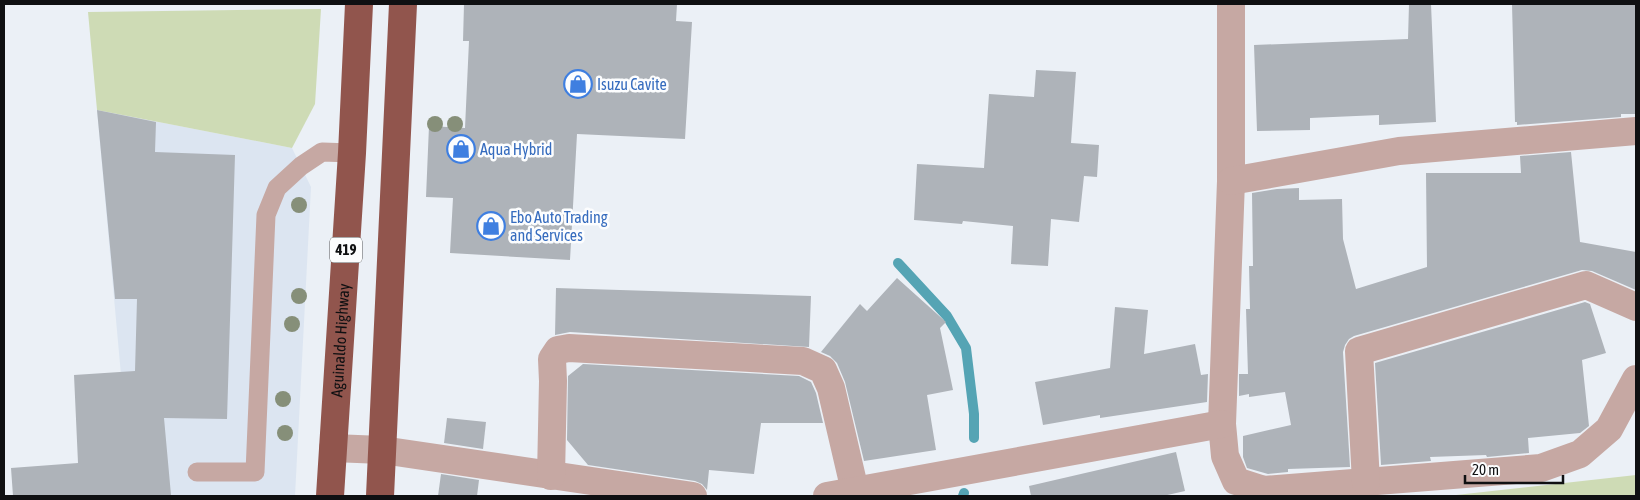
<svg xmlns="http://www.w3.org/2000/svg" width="1640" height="500" font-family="'Asap Condensed',sans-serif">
  <rect width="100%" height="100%" fill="#ebf0f6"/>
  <!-- built -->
  <path fill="#dce5f1" d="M97,110L292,148L311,187L295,496H132Z"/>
  <!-- green -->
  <g fill="#cedbb5">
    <path d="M321,9L315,104L292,148L97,110L88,12Z"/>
    <path d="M1636,475V496H1447Z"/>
  </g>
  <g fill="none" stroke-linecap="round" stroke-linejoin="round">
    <!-- stream -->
    <g stroke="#55a4b4" stroke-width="10">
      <path d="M898,263L947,316L966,348L974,414V438"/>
      <path d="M963,496L964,493"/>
    </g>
  </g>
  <!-- building -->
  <g fill="#aeb3b9">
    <path d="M464,4H677L676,21L692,22L685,139L577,134L570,260L450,253L453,198L426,197L429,126L465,128L469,41H463Z"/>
    <path d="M1409,4H1431L1436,122L1379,125V115L1310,118V130L1257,131L1254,45L1408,39Z"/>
    <path d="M1512,4H1636V114H1621V117L1517,125V122H1515Z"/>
    <path d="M1036,70L1076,72L1071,143L1099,145L1097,177L1084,176L1079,222L1051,219L1048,266L1011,264L1013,226L963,221L962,224L914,220L917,164L984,168L989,94L1034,97Z"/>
    <path d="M97,110L156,122L155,152L235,155L227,419L164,418L171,495L13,496L11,468L78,463L74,375L135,371L137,299H115Z"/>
    <path d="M1571,152L1580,242L1636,252V290L1592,271L1582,270L1354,336L1349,339L1345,345L1343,352L1350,467L1288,469V472L1268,474L1247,468L1243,457V436L1291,425L1285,392L1249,397V394L1239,396V374H1248L1246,309H1250L1249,266H1253L1252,193L1277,189L1299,188V200L1342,199L1343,239L1356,289L1427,267L1426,173H1521L1520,156Z"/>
    <path d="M897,278L946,322L940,328L953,390L927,395L936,450L864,461L845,382L837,363L830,356L821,352L860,304L867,311Z"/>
    <path d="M556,288L811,296L809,347L570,332L555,335Z"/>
    <path d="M1585,302L1590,304L1606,353L1582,360L1589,426L1580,433L1528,438L1529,453L1487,457L1486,455L1430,457L1431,461L1381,465L1375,363Z"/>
    <path d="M1115,307L1148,310L1144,354L1195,344L1201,375L1208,374L1207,402L1100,418V415L1043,425L1035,382L1110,368Z"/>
    <path d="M583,364L799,376L811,382L816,393L823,423H761L754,474L709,470L707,490L702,484L695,481L588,465L567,440L568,376Z"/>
    <path d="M447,418L486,422L483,449L444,443Z"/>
    <path d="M1176,452L1185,491L1163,496H1031L1029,486Z"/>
    <path d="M441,474L479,480L477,496H438Z"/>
  </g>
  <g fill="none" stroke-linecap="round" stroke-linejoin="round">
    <!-- lane -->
    <path stroke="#c6a8a3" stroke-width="19" d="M197,472H255L266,215L277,188L301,166L322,152L352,153"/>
    <!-- street -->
    <g stroke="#c6a8a3" stroke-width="28">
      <path d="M1231,4V181L1222,424L1225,456L1236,481L1264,490L1541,468L1580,454L1609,429L1636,379"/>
      <path d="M1231,181L1399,151L1636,131"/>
      <path d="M333,448L382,450L693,496"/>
      <path d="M551,476L553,381L552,359L558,350L569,348L803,361L823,370L831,388L855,491"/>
      <path d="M1366,482L1359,351L1586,285L1636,307"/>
      <path d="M827,496L1222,424"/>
    </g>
    <!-- highway -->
    <g stroke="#91554d" stroke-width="28">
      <path id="s1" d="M330,496L352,153L359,4"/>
      <path d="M380,496L403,4"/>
    </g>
  </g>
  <!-- trees -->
  <g fill="#868f79">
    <circle cx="435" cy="124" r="8"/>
    <circle cx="455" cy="124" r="8"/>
    <circle cx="299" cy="205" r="8"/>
    <circle cx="299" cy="296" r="8"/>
    <circle cx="292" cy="324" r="8"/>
    <circle cx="283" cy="399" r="8"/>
    <circle cx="285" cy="433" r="8"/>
  </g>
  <!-- icons -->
  <defs>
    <symbol id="shop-ring" viewBox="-11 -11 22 22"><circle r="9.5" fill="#fcfdfe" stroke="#3f7fe0" stroke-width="1.5"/><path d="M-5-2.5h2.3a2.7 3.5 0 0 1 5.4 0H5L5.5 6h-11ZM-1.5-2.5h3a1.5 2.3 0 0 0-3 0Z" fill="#3f7fe0"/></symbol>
  </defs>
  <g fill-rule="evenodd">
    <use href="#shop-ring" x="562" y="68" width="32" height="32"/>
    <use href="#shop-ring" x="445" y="133" width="32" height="32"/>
    <use href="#shop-ring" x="475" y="210" width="32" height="32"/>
  </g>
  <g text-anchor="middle" stroke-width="5" stroke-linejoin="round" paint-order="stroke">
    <!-- shield labels -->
    <rect fill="#fcfdfe" stroke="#565759" stroke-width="1" x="330" y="237.5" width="32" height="25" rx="4"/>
    <g font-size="15" font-weight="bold" fill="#0f1012">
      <text x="346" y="255">419</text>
    </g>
    <!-- shop labels -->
    <g font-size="16" fill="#366cbe" stroke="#fcfdfe" text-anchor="start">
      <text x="597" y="90">Isuzu Cavite</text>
      <text x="480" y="155">Aqua Hybrid</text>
      <text x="510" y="223">Ebo Auto Trading<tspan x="510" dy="18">and Services</tspan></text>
    </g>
    <!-- street labels -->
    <g font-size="16" fill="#0f1012" stroke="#fcfdfe">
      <text dy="6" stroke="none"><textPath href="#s1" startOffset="156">Aguinaldo Highway</textPath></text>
    </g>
  </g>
  <!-- border -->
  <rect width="1640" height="500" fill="none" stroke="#0f1012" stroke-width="10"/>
  <!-- scale -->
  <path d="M1465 475v8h98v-8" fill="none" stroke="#0f1012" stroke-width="2.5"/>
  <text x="1472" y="475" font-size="15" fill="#0f1012" stroke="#fcfdfe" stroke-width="4" paint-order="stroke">20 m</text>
</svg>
